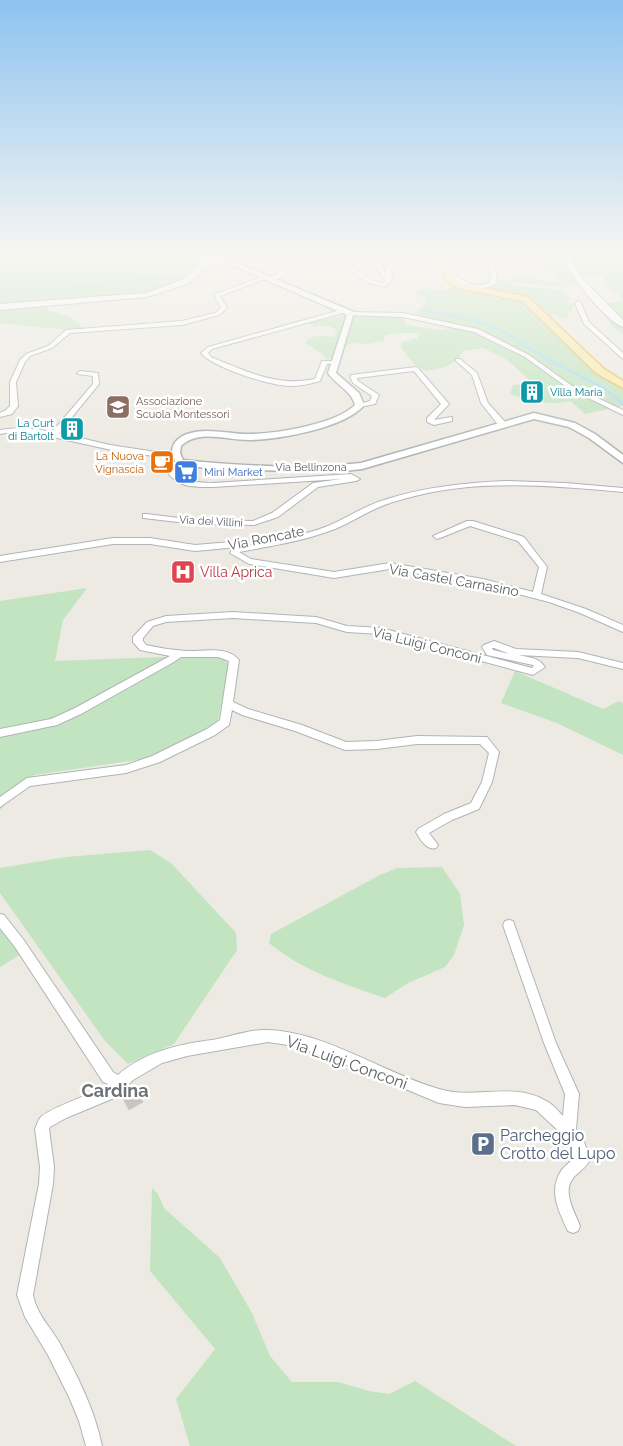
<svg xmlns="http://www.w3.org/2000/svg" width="623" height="1446" font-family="Raleway,sans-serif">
  <rect width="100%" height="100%" fill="#edeae3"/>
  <!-- green -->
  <g fill="#c2e4c0">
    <path d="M0,253H201C200,264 195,272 186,278C152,301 43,301 0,304Z"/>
    <path d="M542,253H557L564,268L571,270L579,285L561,287L512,282C529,293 558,281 571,299L563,302L574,304L572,311H565L569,314L567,318H559L555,314L550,317L596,364L623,382V406L585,414L570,401C553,406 526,401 510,394L513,385L533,383L506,359L483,348L463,351C454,367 443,368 426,371L414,364L401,348L402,342L417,338L420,333H397L384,336V341L366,344L351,343L328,360L321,353L305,343C312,333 323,336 334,337L337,329L327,326L313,327L308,323C339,315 371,310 403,318L406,325L440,330L454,327L452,324L415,314L428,300L413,294C423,287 426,288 437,290C441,291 449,288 454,287V285L480,286L493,278L507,281L521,274H530L537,279L558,283L552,272L542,271L537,267L548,266L546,263L535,258Z"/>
    <path d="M569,253H623V334L613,328L602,311L611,310L605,303L622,302L619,294L610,290L603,276H581L574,268Z"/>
    <path d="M45,305L48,310L71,317L83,328L67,330L0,323V308Z"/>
    <path d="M87,588L63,620L55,661L218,655L230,665L217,724L151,758L34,775L0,810V601Z"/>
    <path d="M515,671L603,709L619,701L623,703V755L557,723L501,703Z"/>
    <path d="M150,850L171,863L236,933L237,950L174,1044L128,1064L105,1041L0,893V868L66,857Z"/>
    <path d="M442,867L460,894L464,925L454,955L445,967L408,983L385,998C344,984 303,971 269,943L271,934L380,875L397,868Z"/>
    <path d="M0,919L21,954L0,967Z"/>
    <path d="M152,1188L158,1194L164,1208L220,1258L252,1313L270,1356L292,1382H338L369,1391L389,1394L415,1381L516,1446H190L176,1399L215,1349L150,1271Z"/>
  </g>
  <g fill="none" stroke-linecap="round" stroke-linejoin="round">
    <!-- stream -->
    <g stroke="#a4dafc" stroke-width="2">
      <path d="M36,292L162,278L175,279"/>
      <path d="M424,311L475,320L501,330L542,356L605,389L623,404"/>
    </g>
  </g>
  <!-- building -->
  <g fill="#c8c5c0" stroke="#d1cbc1">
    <path d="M51,253H71L62,263L43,261Z"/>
    <path d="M534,387L543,393L530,397L522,390Z"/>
    <path d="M70,423L83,425L76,435L62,432Z"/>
    <path d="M135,1086L143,1102L129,1110L121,1095Z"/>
  </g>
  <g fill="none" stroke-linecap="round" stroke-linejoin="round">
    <!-- motorway-tunnel -->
    <path stroke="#c8c7c3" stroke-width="11" stroke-dasharray="11 5.5" stroke-linecap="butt" d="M622,253L623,268"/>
    <defs>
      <g id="minor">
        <path d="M294,253H300L301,255C295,266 284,280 270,280V278L285,268L295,255Z"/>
        <path d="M345,253H351L352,256L348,265L374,281L384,283L385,281L371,259L380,253H387L377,260L386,274L385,269C398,253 430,249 449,254L446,256C427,256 404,254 391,269L392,280L385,287L370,283L343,267L346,256Z"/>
        <path d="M484,253H490L497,276L495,284C472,296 458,284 441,268L446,267C461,278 471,292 490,282L491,276Z"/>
        <path d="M265,276L270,277L220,296L227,308L219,315L182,325L70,333L52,348L30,356L25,362L16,382L18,406L12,414L0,417V413L6,410L10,406V382L20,360L26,354L48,346L66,330L182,321L215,313L221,308L214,295L215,294Z"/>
        <path d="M578,301L581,303L589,322L623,353V359L584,324L575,303Z"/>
        <path d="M344,309L347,311L346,312L212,349L208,353L211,357C245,371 278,387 315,379L322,361H336V363L327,364L320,381C310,384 300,386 289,386C268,385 214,368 201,353L208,347Z"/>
        <path d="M351,312L403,313L478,329L529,355L572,386L623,410V415L568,388L525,357L474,332L403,317L349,315V313Z"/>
        <path d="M456,359H460L477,373L488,403L505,422V426H499L481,403L472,375L456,361Z"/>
        <path d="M416,367L418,368L449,404L434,420L452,417V421L434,425L427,422V418L441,404L414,371L357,378L358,381L379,395L375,404L360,407L356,405L370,401L372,396L353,383L350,376L351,375Z"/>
        <path d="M80,371L98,373L99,384L59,433L110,445L176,455L180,457L179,459L121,452L34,433L12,432L0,434V430C18,427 34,428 52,432L93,384V376L78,374L77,373Z"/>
        <path d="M177,460H183L184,462L174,470C182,484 199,482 213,483L351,474L360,479L356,481L318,487L278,517L254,525L196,524L143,518V514H146L196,520L253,521L272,513L313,483L341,479L213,487C194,487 177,488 166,470Z"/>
        <path d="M505,481L565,483L623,488V492C555,486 482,479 415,496C402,499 388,503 375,509C362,515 349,523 335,529C304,541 271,546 239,552L251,559L334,572L390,563L483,579L533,592L539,567L518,541L470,526L440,538L437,539L433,536L467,521H473L524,537L547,567L541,594L586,609L623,625V632L580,613L549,602L483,585L390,569L334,578L249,564L230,553L233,548L238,547L195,551L150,544H113L0,562V556L113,538H150L195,545L243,541L246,542V546C274,541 302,536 328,526C347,518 364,506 384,500C423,487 464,483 505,481Z"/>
        <path d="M233,612L316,617L347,626L381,628L532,668L534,666L533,665L487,655L482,647L484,645L494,641L516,649L578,652L623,663V669L578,658L519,655C530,658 538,657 545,667L533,675L381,634L347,632L316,623L233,618L166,622L153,626L143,638V641L146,645C159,648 172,650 186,651C202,652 227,645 239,660L233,702L248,709L302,725L346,742L377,741L417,736L487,737L499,752L492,782L479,809L452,820L429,833L438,845L436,848C427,851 420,839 416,832L418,829L444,814L471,803L482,782L489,753L480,744H417L377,749L345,750L295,731L242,715L232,710L229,725L215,735L160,762L126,773L30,786L0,807V797L27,778L126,765L152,756L207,729L220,720L229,661L218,657H181L172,663L81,714L57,725L0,737V729L51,719L75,708L170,656L140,650L133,642V637L147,622L166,616ZM492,648H494L510,654L493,650Z"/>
        <path d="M0,914L4,915L23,939L113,1072L118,1075C144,1052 179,1044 212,1040C230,1037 249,1029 268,1030C326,1032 383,1073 439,1089C474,1100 513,1081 546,1101C553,1104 558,1111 563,1116L565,1094L544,1043L503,925L505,921L509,920L513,921L556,1043L579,1094L576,1129L584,1142L590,1159C587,1167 580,1171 574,1177C561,1191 575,1212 580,1226L578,1231L573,1233L568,1231C559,1212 548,1191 561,1171C565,1165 571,1162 575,1157L565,1137L536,1110L515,1105L465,1107L439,1103L331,1058L288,1045L268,1042L187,1056L162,1063L133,1080L114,1098L66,1118L50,1127L49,1129L54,1167L53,1184L33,1295C36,1313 50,1327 59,1342C77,1375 95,1410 102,1446H86L79,1421L69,1397L48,1355L25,1317L17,1295L39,1184L40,1167L35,1129C36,1126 38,1121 40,1118C47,1109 91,1094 104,1088L108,1084L103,1082L15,947L0,928Z"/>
      </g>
      <path id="tertiary" d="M220,256L354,312L336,373L359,393L364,405C346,428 277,440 248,440C227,440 198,429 181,446L180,453L183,460C239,466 305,469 361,463L534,413L575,423L595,434L623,455V463L589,438L569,427L534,419L362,469L334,472L213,469L177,464C168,451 172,440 187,434C206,427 229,434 249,434C276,434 336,424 355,405C352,391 336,385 328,373L347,315L218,259V257Z"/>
      <g id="secondary">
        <path d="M560,253H568L583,279L623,320V327C604,320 567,272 560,253Z"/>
        <path d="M218,256L226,259V263L215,266L208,265L188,284L147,297L0,310V304L146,293L182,280L206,257Z"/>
      </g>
      <path id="primary" d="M443,253H451L446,262L454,277L463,284L528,297L604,369L623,381V388L596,373L522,301L457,288L447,280L438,262Z"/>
    </defs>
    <!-- minor casing -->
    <use href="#minor" stroke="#b0b4b7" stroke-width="2"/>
    <!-- tertiary casing -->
    <use href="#tertiary" stroke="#b0b4b7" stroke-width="3"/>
    <!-- secondary casing -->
    <use href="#secondary" stroke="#afb3b7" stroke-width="2"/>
    <!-- primary casing -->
    <use href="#primary" stroke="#ecbc5d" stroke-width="3"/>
    <!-- minor -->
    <use href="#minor" fill="#fff" fill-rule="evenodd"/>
    <!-- tertiary -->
    <use href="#tertiary" fill="#fff" fill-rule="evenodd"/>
    <!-- secondary -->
    <use href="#secondary" fill="#fff" fill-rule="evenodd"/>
    <!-- primary -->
    <use href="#primary" fill="#fceaa9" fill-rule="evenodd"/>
  </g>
  <!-- sky -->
  <linearGradient id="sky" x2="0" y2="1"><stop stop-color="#8dc3f0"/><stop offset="0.56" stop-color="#f7f6f2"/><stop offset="1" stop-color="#f7f6f2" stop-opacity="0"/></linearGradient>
  <rect width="623" height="455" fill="url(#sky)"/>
  <!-- icons -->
  <defs>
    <symbol id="building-square" viewBox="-11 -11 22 22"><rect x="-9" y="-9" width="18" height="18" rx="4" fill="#0f9aa8" stroke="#fff"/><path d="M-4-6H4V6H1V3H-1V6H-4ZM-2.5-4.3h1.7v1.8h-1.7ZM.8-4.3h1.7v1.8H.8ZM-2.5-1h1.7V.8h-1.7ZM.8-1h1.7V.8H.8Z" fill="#fff"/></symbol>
    <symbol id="school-square" viewBox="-11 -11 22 22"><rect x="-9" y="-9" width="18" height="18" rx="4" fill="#8d6e63" stroke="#fff"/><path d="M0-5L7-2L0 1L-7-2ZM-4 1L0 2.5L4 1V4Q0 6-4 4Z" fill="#fff"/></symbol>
    <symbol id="cafe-square" viewBox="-11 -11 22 22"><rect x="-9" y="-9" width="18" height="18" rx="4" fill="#e8710a" stroke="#fff"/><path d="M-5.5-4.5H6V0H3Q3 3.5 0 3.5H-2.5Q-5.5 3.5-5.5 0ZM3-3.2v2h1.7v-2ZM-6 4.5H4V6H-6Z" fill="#fff"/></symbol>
    <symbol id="supermarket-square" viewBox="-11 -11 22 22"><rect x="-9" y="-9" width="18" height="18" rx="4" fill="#3f7fe0" stroke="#fff"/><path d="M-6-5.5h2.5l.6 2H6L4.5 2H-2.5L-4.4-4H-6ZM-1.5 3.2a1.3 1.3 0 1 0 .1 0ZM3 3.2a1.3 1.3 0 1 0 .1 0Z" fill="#fff"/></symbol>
    <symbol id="hospital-square" viewBox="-11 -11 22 22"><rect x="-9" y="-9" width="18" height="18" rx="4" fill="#e0444e" stroke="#fff"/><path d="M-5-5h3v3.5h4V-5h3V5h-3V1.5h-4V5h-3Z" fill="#fff"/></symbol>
    <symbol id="parking-square" viewBox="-11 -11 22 22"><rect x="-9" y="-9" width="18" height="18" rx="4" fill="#5c6f8a" stroke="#fff"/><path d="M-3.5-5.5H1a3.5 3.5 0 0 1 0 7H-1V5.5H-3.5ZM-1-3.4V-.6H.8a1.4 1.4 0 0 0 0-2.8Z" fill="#fff"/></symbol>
  </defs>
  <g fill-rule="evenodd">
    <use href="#building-square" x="518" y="378" width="28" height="28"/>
    <use href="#school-square" x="104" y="393" width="28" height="28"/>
    <use href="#building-square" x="58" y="415" width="28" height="28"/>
    <use href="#cafe-square" x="148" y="448" width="28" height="28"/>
    <use href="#supermarket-square" x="172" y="458" width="28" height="28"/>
    <use href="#hospital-square" x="169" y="558" width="28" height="28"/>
    <use href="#parking-square" x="469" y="1130" width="28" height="28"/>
  </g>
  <g text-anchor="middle" stroke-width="5" stroke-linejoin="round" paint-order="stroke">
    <!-- far-culture labels -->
    <g font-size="11" fill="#0d838f" stroke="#fff" text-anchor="start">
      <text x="550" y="396">Villa Maria</text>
      <text x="54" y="427" text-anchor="end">La Curt<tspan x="54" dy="13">di Bartolt</tspan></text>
    </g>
    <!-- far-education labels -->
    <g font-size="11" fill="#785e54" stroke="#fff" text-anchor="start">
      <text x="136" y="405">Associazione<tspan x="136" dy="13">Scuola Montessori</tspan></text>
    </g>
    <!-- far-food labels -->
    <g font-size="11" fill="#c56008" stroke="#fff" text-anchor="end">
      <text x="144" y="460">La Nuova<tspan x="144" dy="13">Vignascia</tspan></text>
    </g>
    <!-- far-street labels -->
    <g font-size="11" fill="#5b5f63" stroke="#fff">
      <text x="311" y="471">Via Bellinzona</text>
      <text transform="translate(211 521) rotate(3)" y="4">Via dei Villini</text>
    </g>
    <!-- far-shop labels -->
    <g font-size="11" fill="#366cbe" stroke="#fff" text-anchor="start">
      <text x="204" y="476">Mini Market</text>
    </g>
    <!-- street labels -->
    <g font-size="14" fill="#5b5f63" stroke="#fff">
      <text transform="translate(266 538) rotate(-11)" y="5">Via Roncate</text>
      <text transform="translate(454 580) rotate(10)" y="5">Via Castel Carnasino</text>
      <text transform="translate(427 645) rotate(14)" y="5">Via Luigi Conconi</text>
    </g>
    <!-- health labels -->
    <g font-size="14" fill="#be3a42" stroke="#fff" text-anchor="start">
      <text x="200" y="577">Villa Aprica</text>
    </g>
    <!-- near-street labels -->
    <g font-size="16" fill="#5b5f63" stroke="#fff">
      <text transform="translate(347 1062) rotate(20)" y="6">Via Luigi Conconi</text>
    </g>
    <!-- near-service labels -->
    <g font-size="16" fill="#4e5e75" stroke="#fff" text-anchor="start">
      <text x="500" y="1141">Parcheggio<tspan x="500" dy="18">Crotto del Lupo</tspan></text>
    </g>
    <!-- near-neighbourhood labels -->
    <g font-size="18" font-weight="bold" fill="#6c7175" stroke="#fff">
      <text x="115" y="1097">Cardina</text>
    </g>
  </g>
</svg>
